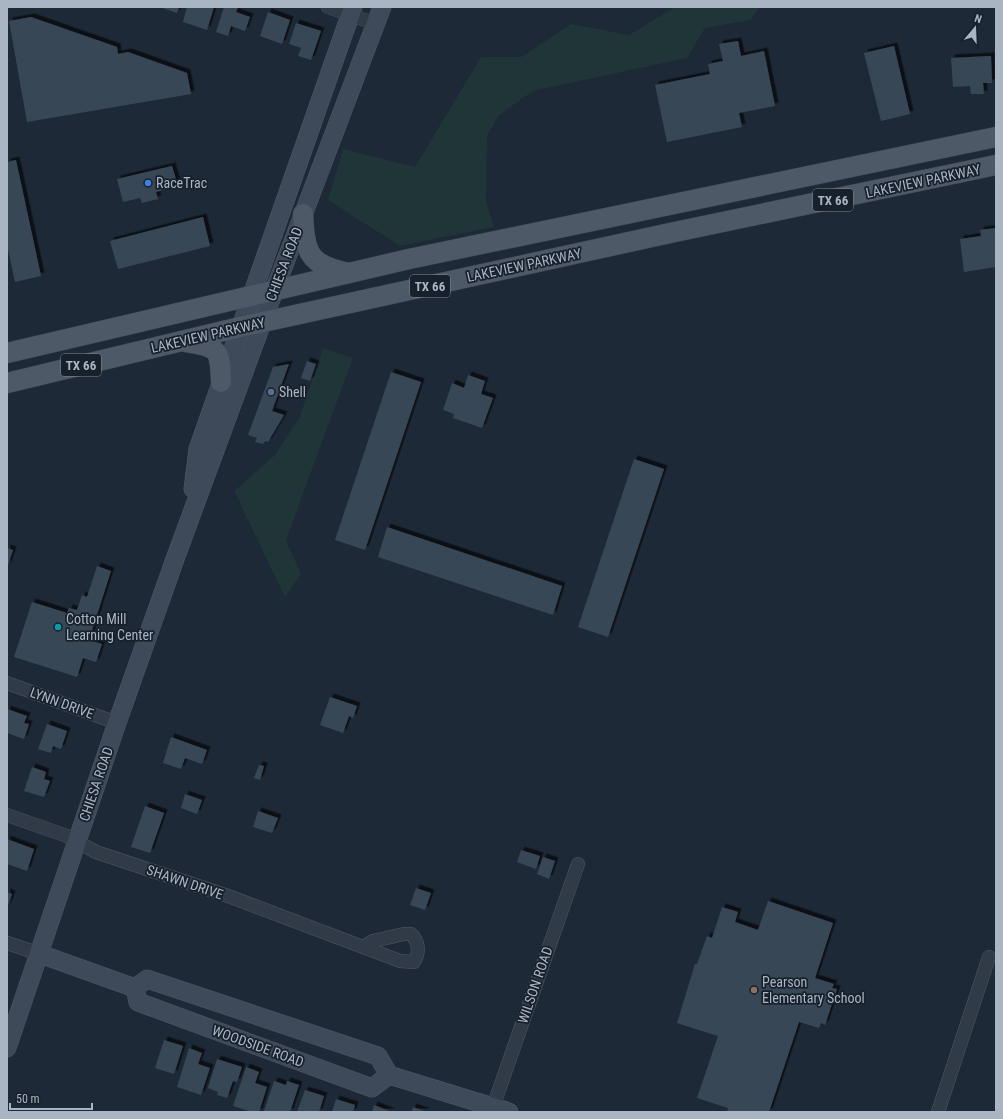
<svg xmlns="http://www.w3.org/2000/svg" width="1003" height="1119" font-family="'Roboto Condensed',sans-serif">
  <defs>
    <filter id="shadow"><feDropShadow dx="3.5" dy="-3.5" stdDeviation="0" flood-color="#0009"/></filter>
  </defs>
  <rect width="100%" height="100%" fill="#1d2936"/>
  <!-- green -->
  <g fill="#1f3537">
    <path d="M675,7H759L751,20L705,28L687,58L533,91L498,116L487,137L486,201L494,227L400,246L328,200L343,149L415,167L481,57H521L571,24L629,35Z"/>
    <path d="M323,348L353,358L286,540L301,574L285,597L234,491L275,455L300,416Z"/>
  </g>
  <!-- building -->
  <g fill="#394757" filter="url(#shadow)">
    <path d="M160,7H179L177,13Z"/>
    <path d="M187,7H214L207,30L183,22Z"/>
    <path d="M224,7H238L236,12L250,17L245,31L231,26L228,36L216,32Z"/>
    <path d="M268,12L290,20L282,44L260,36Z"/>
    <path d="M31,17L117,47L118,54L128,52L187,73L191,94L27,122L9,21Z"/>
    <path d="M296,23L321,31L311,60L298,56L301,48L289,44Z"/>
    <path d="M738,41L741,56L764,51L775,106L739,113L742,127L667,142L655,85L710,74L708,64L723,61L719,44Z"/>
    <path d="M894,46L910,114L881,121L864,53Z"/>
    <path d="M991,56L992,83H983L984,94H971L970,86L953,87L951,58Z"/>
    <path d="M16,160L41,276L15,282L7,245V162Z"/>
    <path d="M172,166L178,186L156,192L158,199L142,203L140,198L123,202L117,179Z"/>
    <path d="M203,217L210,246L118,269L110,241Z"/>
    <path d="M996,228V267L964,272L960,239L981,236L980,230Z"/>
    <path d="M307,361L316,364L310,381L301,378Z"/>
    <path d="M289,364L272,411L284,415L268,442L265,441L263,444L255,442L257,438L248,435L273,367Z"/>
    <path d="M391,372L421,382L365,550L335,540Z"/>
    <path d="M468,375L485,381L481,394L493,398L482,428L453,418L454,414L443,410L452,383L464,388Z"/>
    <path d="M634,459L664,469L608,637L578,627Z"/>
    <path d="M387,527L562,586L553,615L378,557Z"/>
    <path d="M7,548L13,550L7,568Z"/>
    <path d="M97,566L111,571L89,640L102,644L96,662L83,658L77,677L14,657L32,602L67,613L69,608L77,610L82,595L87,597Z"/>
    <path d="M330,697L357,706L353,718L349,716L343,733L320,725Z"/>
    <path d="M7,709L27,716L24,723L29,724L24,739L7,733Z"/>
    <path d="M47,724L67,731L61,749L53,746L51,753L38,749Z"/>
    <path d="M171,737L207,750L202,764L185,758L181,769L163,763Z"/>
    <path d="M259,765L264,766L260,780L254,778Z"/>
    <path d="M32,767L46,772L44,779L50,781L44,797L24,791Z"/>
    <path d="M185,794L202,800L197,814L181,808Z"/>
    <path d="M145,806L164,813L150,853L131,847Z"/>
    <path d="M258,811L278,818L272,833L253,827Z"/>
    <path d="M7,839L34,849L27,871L7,864Z"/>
    <path d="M521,850L540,856L536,869L517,862Z"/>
    <path d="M543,857L555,861L549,879L537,874Z"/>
    <path d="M416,888L431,893L425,910L410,905Z"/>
    <path d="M7,892L12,894L7,908Z"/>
    <path d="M768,901L833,923L815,978L834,984L832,988L837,989L825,1025L821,1023L819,1028L799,1022L769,1112H727L728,1108L697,1098L718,1036L677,1023L695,964H697L707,936L712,938L722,907L738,912L735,922L758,930Z"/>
    <path d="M164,1040L183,1046L174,1074L155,1068Z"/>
    <path d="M189,1048L202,1053L198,1064L210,1068L201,1095L177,1087Z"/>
    <path d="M217,1059L242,1067L237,1082L233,1081L227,1098L217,1095L218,1092L208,1088Z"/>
    <path d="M246,1067L259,1072L255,1083L267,1087L259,1112H252L233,1106Z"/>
    <path d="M274,1081L286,1085L287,1081L299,1085L290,1112L264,1111Z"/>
    <path d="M305,1090L324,1096L319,1112H297Z"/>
    <path d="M336,1099L355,1105L353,1112H332Z"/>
    <path d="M374,1105L392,1112H372Z"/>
    <path d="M413,1107L427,1112H411Z"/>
  </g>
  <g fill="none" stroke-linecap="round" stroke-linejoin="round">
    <defs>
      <g id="street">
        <path d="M328,7L376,24"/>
        <path d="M7,683L117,723"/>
        <path d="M7,815L67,836L96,852L228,896L363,947"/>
        <path d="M404,934H411C419,942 420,952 414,962L400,961L363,947L373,941Z"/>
        <path d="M7,943L40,954"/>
        <path d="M493,1107L578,864"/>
        <path d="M938,1112L989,957"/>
      </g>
      <g id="secondary">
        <path d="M193,489L198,449L353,7"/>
        <path d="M40,954L135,988"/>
        <path d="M135,988L147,979L378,1056L389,1075L509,1112"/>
        <path d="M135,988L138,1002L372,1088L389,1075"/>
        <path d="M7,1048L117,723L175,559L262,323L382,7"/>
      </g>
      <g id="primary">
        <path d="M303,214C305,253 308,265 349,273"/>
        <path d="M186,342C219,347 220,349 221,382"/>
        <path d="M7,353L409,259L996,137"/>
        <path d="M7,383L240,327L670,233L996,165"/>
      </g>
    </defs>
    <!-- street casing -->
    <use href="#street" stroke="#4e5865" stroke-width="14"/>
    <!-- secondary casing -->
    <use href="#secondary" stroke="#4e5865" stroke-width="19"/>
    <!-- primary casing -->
    <use href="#primary" stroke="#3a4450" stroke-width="21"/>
    <!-- street -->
    <use href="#street" stroke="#313a47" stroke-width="13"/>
    <!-- secondary -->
    <use href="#secondary" stroke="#3e4a5a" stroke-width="18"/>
    <!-- primary -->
    <use href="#primary" stroke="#4e5967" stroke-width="20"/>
  </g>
  <!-- markers -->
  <circle fill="#3f7fe0" stroke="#17202b" stroke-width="1.5" cx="148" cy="183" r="4"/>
  <circle fill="#5c6f8a" stroke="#17202b" stroke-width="1.5" cx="271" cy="392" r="4"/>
  <circle fill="#0f9aa8" stroke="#17202b" stroke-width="1.5" cx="58" cy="627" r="4"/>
  <circle fill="#8d6e63" stroke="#17202b" stroke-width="1.5" cx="754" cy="990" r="4"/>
  <g text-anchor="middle" stroke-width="3.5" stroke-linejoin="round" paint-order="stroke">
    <!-- shield labels -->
    <g fill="#17202b" stroke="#7e8896" stroke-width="1">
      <rect x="813" y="189" width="40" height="22" rx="3"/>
      <rect x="410" y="275" width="40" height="22" rx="3"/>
      <rect x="61" y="354" width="40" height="22" rx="3"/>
    </g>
    <g font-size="13" font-weight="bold" fill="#aab5c4">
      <text x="833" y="205">TX 66</text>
      <text x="430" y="291">TX 66</text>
      <text x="81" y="370">TX 66</text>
    </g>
    <!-- street labels -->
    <g font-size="14" fill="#aab5c4" stroke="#17202b">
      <text transform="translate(923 181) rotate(-12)" y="5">LAKEVIEW PARKWAY</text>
      <text transform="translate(284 264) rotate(-69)" y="5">CHIESA ROAD</text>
      <text transform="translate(524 265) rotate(-12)" y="5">LAKEVIEW PARKWAY</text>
      <text transform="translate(208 335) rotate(-13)" y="5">LAKEVIEW PARKWAY</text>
      <text transform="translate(62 703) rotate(20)" y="5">LYNN DRIVE</text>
      <text transform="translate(96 784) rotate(-71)" y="5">CHIESA ROAD</text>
      <text transform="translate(185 882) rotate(19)" y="5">SHAWN DRIVE</text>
      <text transform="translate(535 985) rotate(-71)" y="5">WILSON ROAD</text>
      <text transform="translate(258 1046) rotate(20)" y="5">WOODSIDE ROAD</text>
    </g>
    <!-- poi labels -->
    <g font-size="14" fill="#aab5c4" stroke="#17202b" text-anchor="start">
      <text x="156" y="188">RaceTrac</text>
      <text x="279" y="397">Shell</text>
      <text x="66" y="624">Cotton Mill<tspan x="66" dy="16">Learning Center</tspan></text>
      <text x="762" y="987">Pearson<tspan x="762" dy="16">Elementary School</tspan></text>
    </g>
  </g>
  <!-- border -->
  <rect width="1003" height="1119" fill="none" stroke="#aab5c4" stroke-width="16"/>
  <!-- north arrow -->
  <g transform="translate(975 28) rotate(19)" stroke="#17202b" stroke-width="3" paint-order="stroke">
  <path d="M0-3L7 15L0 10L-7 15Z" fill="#aab5c4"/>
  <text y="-6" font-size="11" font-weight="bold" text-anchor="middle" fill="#aab5c4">N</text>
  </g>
  <!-- scale -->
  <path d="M10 1103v6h82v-6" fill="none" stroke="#aab5c4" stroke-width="2"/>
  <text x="16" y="1103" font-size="12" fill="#aab5c4" stroke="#17202b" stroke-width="3" paint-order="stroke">50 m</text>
</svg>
